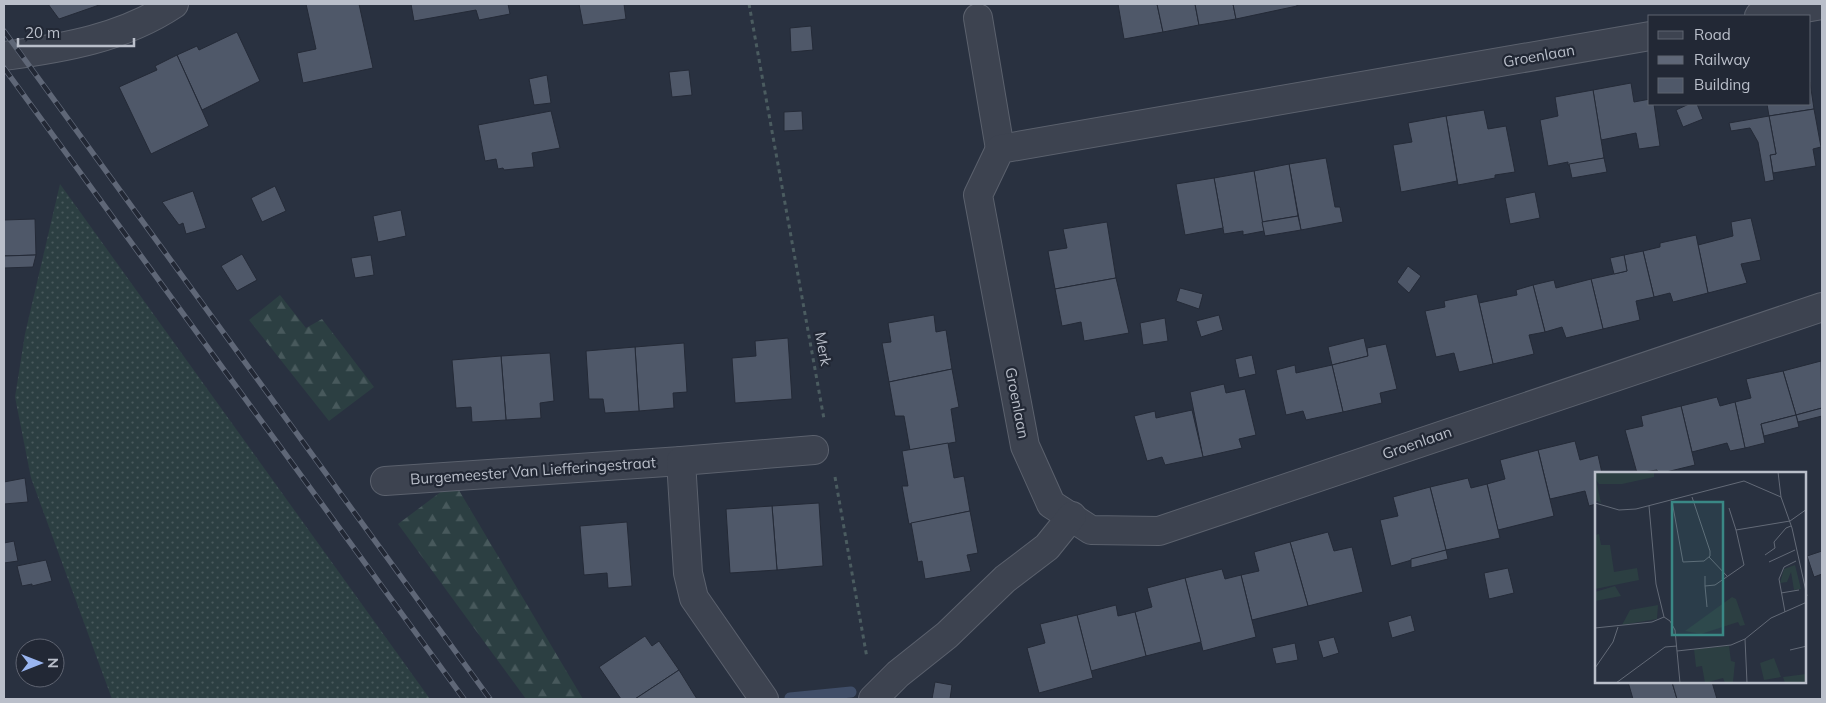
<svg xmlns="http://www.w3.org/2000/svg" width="1826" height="703" font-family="Mulish,sans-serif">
  <defs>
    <pattern id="grass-dots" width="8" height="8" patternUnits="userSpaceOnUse" patternTransform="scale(1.25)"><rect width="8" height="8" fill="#2c3f42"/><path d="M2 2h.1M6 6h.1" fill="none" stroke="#48595c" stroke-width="1.8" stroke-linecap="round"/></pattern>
    <pattern id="forest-firs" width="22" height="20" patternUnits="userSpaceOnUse" patternTransform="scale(1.25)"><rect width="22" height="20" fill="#2c3f42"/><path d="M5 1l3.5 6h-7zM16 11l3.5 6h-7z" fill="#48595c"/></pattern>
  </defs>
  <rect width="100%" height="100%" fill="#293140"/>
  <!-- grass -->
  <path fill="url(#grass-dots)" d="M60,184L430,699H112L31,478L15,397L25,334Z"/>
  <!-- forest -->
  <g fill="url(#forest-firs)">
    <path d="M280,295L306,328L322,319L374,387L329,421L249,320Z"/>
    <path d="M454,482L583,699H526L398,524Z"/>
  </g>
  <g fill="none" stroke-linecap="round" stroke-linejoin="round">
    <!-- stream -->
    <path stroke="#404e68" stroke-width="11" d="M790,698L851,692"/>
  </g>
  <!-- building -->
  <g fill="#4f5869" stroke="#242a37">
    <path d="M48,4H102L59,19Z"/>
    <path d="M306,4H359L373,68L303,83L297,53L316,49Z"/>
    <path d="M411,4H508L510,14L479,20L476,10L414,21Z"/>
    <path d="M579,4H624L626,19L583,25Z"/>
    <path d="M1118,4H1157L1163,32L1124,39Z"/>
    <path d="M1157,4H1195L1199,25L1163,32Z"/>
    <path d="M1195,4H1233L1236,19L1199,25Z"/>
    <path d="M1233,4H1297V6L1236,19Z"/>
    <path d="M811,26L813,50L791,52L790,28Z"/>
    <path d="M237,32L260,81L202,110L177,55L197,46L199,50Z"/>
    <path d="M177,55L209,126L151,154L119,87L157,70L155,66Z"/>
    <path d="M689,70L692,95L672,97L669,72Z"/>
    <path d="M547,75L551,103L534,105L529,79Z"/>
    <path d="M1810,82L1814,109L1769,116L1767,104H1810Z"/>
    <path d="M1631,83L1634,102L1650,99V104H1654L1660,146L1639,149L1636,133L1601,140L1593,90Z"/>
    <path d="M1593,90L1604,158L1568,165V162L1548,166L1540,120L1558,116L1555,97Z"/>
    <path d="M1689,104H1697L1703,119L1683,127L1676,110Z"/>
    <path d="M1814,109L1821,147L1813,149L1816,166L1773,173L1770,155L1776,154L1769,116Z"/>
    <path d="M1484,110L1488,129L1506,126L1515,172L1495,175V178L1458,185L1446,116Z"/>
    <path d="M551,111L560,148L532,153L534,167L504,170L503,168L498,169L496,159L485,161L478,125Z"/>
    <path d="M802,111L803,130L784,131V112Z"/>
    <path d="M1446,116L1457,181L1401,192L1393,145L1412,142L1408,123Z"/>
    <path d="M1769,116L1776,154L1770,155L1774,180L1765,182L1758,142L1750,128L1731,131L1729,123Z"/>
    <path d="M1326,158L1335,207H1340L1343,222L1301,230L1289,164Z"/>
    <path d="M1604,158L1607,172L1572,178L1569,164Z"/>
    <path d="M1289,164L1298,216L1262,222L1254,171Z"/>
    <path d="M1254,171L1264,231L1243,235V231L1224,234L1214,178Z"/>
    <path d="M1214,178L1223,228L1185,235L1176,184Z"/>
    <path d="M275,186L286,211L262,222L251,198Z"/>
    <path d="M193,191L206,228L186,234L183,223L179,225L162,202Z"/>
    <path d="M1535,192L1540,218L1510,224L1505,198Z"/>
    <path d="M4,204V220L35,219L36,255L4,256Z"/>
    <path d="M401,210L406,236L378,242L373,216Z"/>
    <path d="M1298,216L1301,230L1265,236L1262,222Z"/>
    <path d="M1751,218L1761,260L1741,264L1747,283L1708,293L1698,245L1733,236L1731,222Z"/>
    <path d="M1107,222L1116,278L1055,289L1048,251L1067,248L1063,229Z"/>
    <path d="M1696,235L1708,293L1673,302L1670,293L1654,297L1643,251L1660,247V243Z"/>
    <path d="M1643,251L1654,297L1636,301L1640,320L1603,329L1591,279L1627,271L1624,255Z"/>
    <path d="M242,254L257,280L237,291L221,266Z"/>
    <path d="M36,255L33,267L4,268V256Z"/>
    <path d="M371,255L374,275L355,278L351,258Z"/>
    <path d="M1624,255L1627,271L1614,274L1610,258Z"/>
    <path d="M1408,266L1421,276L1409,293L1397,282Z"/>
    <path d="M1116,278L1129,333L1084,341L1081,322L1062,326L1055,289Z"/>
    <path d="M1591,279L1603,329L1566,338L1562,327L1545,332L1533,285L1554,280L1556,288Z"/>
    <path d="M1533,285L1545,332L1529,335L1534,354L1493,364L1479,303L1517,295L1516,290Z"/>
    <path d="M1180,288L1203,294L1199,309L1176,301Z"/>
    <path d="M1477,294L1493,364L1459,372L1454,353L1436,357L1425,311L1445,307L1444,301Z"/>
    <path d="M934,315L936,332L946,330L952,369L889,382L882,343L891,342L888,323Z"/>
    <path d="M1219,315L1223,330L1201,337L1196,321Z"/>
    <path d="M1165,318L1168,341L1143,345L1140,323Z"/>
    <path d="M788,338L792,399L735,403L732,358L756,356L755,341Z"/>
    <path d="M1364,338L1368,356L1332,365L1328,347Z"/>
    <path d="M684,343L687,392L673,393L674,408L639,411L635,347Z"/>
    <path d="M1386,344L1397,389L1380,393L1382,403L1343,412L1332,365L1368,356L1367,348Z"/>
    <path d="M635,347L639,411L605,413L603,399H589L586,351Z"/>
    <path d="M550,353L554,401L540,403L541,418L506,420L501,356Z"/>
    <path d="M1252,355L1256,374L1239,378L1235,359Z"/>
    <path d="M501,356L506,420L472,422L471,407L456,408L452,360Z"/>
    <path d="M1821,361L1822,408L1796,415L1783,371Z"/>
    <path d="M1295,365L1296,373L1332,365L1343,412L1306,420L1303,411L1286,415L1276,370Z"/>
    <path d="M952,369L959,407L951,409L956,442L910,450L904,416H895L889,382Z"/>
    <path d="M1783,371L1796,415L1761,424L1765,443L1745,448L1735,402L1751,398L1746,379Z"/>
    <path d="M1224,384L1226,393L1245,389L1256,435L1239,439L1242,448L1203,457L1190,392Z"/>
    <path d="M1717,397L1720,406L1735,402L1745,448L1730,451L1727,443L1692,452L1681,406Z"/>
    <path d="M1681,406L1695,465L1662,473H1658L1657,470L1637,473L1625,430L1643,426L1641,416Z"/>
    <path d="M1822,408V416L1798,422L1796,415Z"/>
    <path d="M1192,410L1203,457L1165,465L1162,457L1147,461L1134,416L1155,411L1156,418Z"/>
    <path d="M1796,415L1799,427L1764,436L1761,424Z"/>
    <path d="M1575,441L1580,460L1598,455L1602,473H1596V504L1589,506L1585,491L1550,499L1538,450Z"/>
    <path d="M948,443L954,478L964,476L970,511L909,524L902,486H908L902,451Z"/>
    <path d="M1538,450L1554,516L1498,530L1487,484L1505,479L1500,460Z"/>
    <path d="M25,478L28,502L4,504V482Z"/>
    <path d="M1468,478L1471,488L1487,484L1500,538L1446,550L1430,487Z"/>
    <path d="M1430,487L1446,550L1391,566L1380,520L1398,516L1393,497Z"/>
    <path d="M819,503L823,566L777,570L772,506Z"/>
    <path d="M772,506L777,570L730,573L726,509Z"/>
    <path d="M970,511L978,553L967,555L971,571L925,579L922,561L918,562L911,523Z"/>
    <path d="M627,522L632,586L608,588L607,573L584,575L580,526Z"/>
    <path d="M1328,532L1334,551L1352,547L1363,592L1308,606L1290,542Z"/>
    <path d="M14,541L18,561L4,563V543Z"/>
    <path d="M1290,542L1308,606L1252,620L1241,575L1259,571L1254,552Z"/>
    <path d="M1446,550L1448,559L1411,568V559Z"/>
    <path d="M1822,551V574L1814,577L1807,556Z"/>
    <path d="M46,560L52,581L32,586V584L22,586L17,566Z"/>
    <path d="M1508,568L1514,593L1489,599L1484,573Z"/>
    <path d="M1222,569L1225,579L1241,575L1256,637L1203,651L1185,578Z"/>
    <path d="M1185,578L1201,642L1146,656L1135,612L1152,607L1147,588Z"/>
    <path d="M1116,605L1118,616L1135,612L1146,656L1091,671L1077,615Z"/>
    <path d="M1077,615L1093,678L1039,693L1027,648L1045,643L1040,624Z"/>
    <path d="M1411,615L1415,631L1392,638L1388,622Z"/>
    <path d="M645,636L652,646L659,641L679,670L635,699H621L599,667Z"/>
    <path d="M1334,637L1339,653L1323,658L1318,641Z"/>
    <path d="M1295,643L1298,660L1276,664L1272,648Z"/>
    <path d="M679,670L697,699H635Z"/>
    <path d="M935,682L952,685L950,699H932Z"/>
    <path d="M1628,682H1672L1677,699H1633Z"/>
    <path d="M1672,682H1712L1717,699H1677Z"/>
  </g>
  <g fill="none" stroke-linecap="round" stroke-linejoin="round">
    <defs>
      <g id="street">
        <path d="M1759,16L1822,5"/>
        <path d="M978,18L1000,149"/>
        <path d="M1650,36L1000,149L978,195L1025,446L1051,504L1091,530L1159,531L1822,307"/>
        <path d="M4,56C64,48 123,38 174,4"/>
        <path d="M385,481L681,461"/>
        <path d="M764,699L694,598L688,573L681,461L814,450"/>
        <path d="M873,699L898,674L947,635L1005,579L1047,547L1072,516"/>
      </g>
    </defs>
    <!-- street casing -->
    <use href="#street" stroke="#5b616d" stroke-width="30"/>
    <!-- path -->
    <g stroke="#4b5c60" stroke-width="3" stroke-dasharray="4 4" stroke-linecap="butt">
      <path d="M749,4L824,419"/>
      <path d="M835,477L867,658"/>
    </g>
    <!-- street -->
    <use href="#street" stroke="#3d4350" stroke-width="28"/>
    <defs>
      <g id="rail">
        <path d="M4,31L490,699"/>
        <path d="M4,68L464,699"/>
      </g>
    </defs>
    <!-- rail casing -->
    <use href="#rail" stroke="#5f6777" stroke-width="5.5"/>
    <!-- rail -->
    <use href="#rail" stroke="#222835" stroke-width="4" stroke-dasharray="11" stroke-linecap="butt"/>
  </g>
  <g text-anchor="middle" stroke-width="4.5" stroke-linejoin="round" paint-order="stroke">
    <!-- street labels -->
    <g font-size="15" fill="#babfca" stroke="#222835">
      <text transform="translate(1539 56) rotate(-10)" y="5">Groenlaan</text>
      <text transform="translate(823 349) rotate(80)" y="5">Merk</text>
      <text transform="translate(1017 403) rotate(79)" y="5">Groenlaan</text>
      <text transform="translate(1417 443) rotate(-19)" y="5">Groenlaan</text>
      <text transform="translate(533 471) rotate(-4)" y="5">Burgemeester Van Liefferingestraat</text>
    </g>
  </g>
  <!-- overview -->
  <g transform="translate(1595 472)">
    <rect width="211" height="211" fill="#293140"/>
    <path d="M0,0H65L59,1V5L27,12H4L1,8L6,31L0,28ZM4,62L6,73H15L19,100L42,96L44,108L0,117V63ZM20,114L26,124L0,129V120ZM137,125L141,127L150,153L145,154L143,150L106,162L90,159ZM63,133L62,147L27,153L35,138ZM134,174L136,189L140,190L138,210L130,211L128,206L110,211L107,194L101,195L99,177ZM179,186L186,205L169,208L165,191ZM211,202V211H190L188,205Z" fill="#2c3f42"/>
    <path d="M200,93L206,117L199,118L196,100L192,110L185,111L189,97Z" fill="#2c3f42"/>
    <path fill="none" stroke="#636a77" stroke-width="1" d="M183,0L186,25L197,56L212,124M77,29L88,90L109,89L115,84V79L97,25M0,31L24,38L41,37L149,9L186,25M54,34L61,112L69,145M134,36L141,58L195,49L212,37M170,83L180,76L179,70L191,56L196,54M114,85L132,104M174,90L200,78M110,104V114L120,113L149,93L141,58M110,114L112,135M186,121L204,118M190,140L184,107L189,95L201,89M0,156L57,150L69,145L75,149L80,158L85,211M150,167L152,211M195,178L212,174M82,179L136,173L150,167L176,146L212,130M0,196L18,170L23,155M21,211L70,175L82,174"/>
    <path fill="#3a8885" fill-opacity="0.15" stroke="#3a8885" stroke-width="2.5" d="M77,30H128V163H77Z"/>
    <rect width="211" height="211" fill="none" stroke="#babfca" stroke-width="2.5"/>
  </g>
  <!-- border -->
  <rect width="1826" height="703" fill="none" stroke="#babfca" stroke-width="10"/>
  <!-- legend -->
  <rect x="1648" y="15" width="162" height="90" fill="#222835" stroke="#5f6471"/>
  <rect x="1658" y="31" width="25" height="8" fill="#3d4350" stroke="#5f6471"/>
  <text x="1694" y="40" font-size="15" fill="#babfca">Road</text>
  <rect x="1658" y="56" width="25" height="8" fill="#5f6777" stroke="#5f6471"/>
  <text x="1694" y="65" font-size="15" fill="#babfca">Railway</text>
  <rect x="1658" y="78" width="25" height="15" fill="#4f5869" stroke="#5f6471"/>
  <text x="1694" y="90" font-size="15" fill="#babfca">Building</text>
  <!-- north arrow -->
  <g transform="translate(40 663) rotate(90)"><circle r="24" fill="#222835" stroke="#5f6471"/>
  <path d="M0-4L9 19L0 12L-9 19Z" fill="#99b5f0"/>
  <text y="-8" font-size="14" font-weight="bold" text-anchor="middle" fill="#babfca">N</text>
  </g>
  <!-- scale -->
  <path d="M18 38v8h116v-8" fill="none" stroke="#babfca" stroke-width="2.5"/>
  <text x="25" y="38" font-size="15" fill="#babfca" stroke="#222835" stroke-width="4" paint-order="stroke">20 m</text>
</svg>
